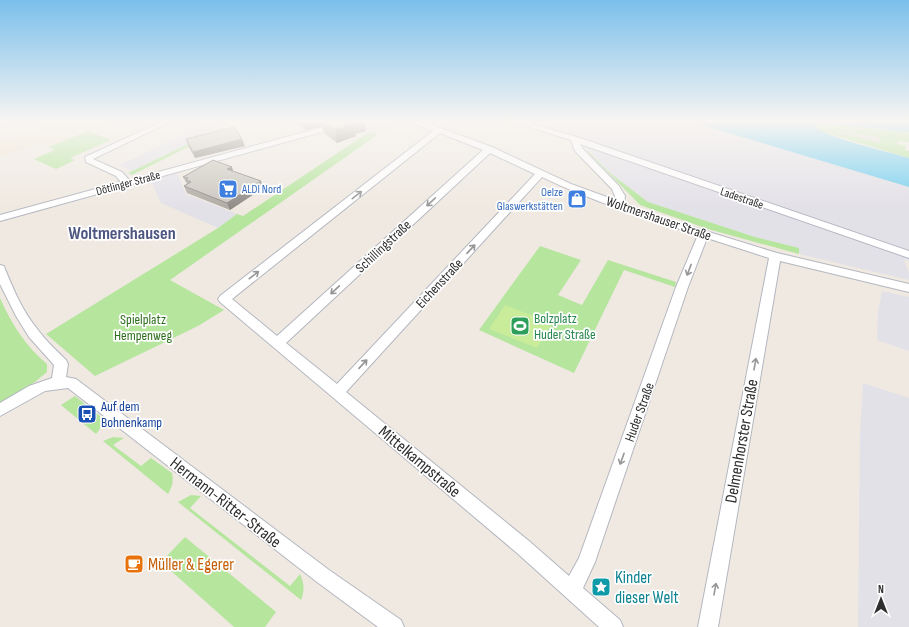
<svg xmlns="http://www.w3.org/2000/svg" width="909" height="627" font-family="'Sofia Sans Condensed',sans-serif">
  <rect width="100%" height="100%" fill="#efe9e1"/>
  <!-- industrial -->
  <g fill="#e3e1e8">
    <path d="M516,122H692L909,187V261L904,259L909,273V280L799,254V248L755,237L648,202L610,173L580,142Z"/>
    <path d="M208,124L221,128L132,171L119,165Z"/>
    <path d="M177,173L186,194L237,214L218,228L161,203L151,180Z"/>
    <path d="M882,291L909,297V351L877,340L878,312Z"/>
    <path d="M863,383L909,398V627H858L860,434Z"/>
  </g>
  <!-- education -->
  <path fill="#f0e6d1" d="M60,122H110L49,147L40,144L0,157V143Z"/>
  <!-- green -->
  <g fill="#b6e59e">
    <path d="M821,123L909,132V142L897,141V144L906,146L905,150L909,151V158L820,131L815,126Z"/>
    <path d="M221,128L224,129L132,175L128,173Z"/>
    <path d="M88,131L111,140L70,158L75,160L56,169L34,159L55,150L49,147Z"/>
    <path d="M369,132L377,135L170,280L224,310L198,326L95,376L46,334L218,228L237,214L243,216Z"/>
    <path d="M587,151H588L610,173L648,202L755,237L799,248V254L708,229L640,205Z"/>
    <path d="M540,246L581,260L558,295L582,305L608,260L676,282L675,287L624,270L574,373L479,330Z"/>
    <path d="M0,298C11,323 26,347 47,364V372L35,382L0,404Z"/>
    <path d="M75,396L100,416L102,426L96,434L61,405Z"/>
    <path d="M113,437L124,438L113,445L141,466L151,458L172,473C174,482 172,487 168,494L103,441Z"/>
    <path d="M191,495L201,496L190,508L290,586L300,574C304,583 305,590 301,600L178,502Z"/>
    <path d="M185,537L276,612L265,627H234L161,562Z"/>
  </g>
  <!-- pitch -->
  <path fill="#c9ec9a" d="M505,305L552,323L537,348L489,329Z"/>
  <!-- plaza -->
  <g fill="#dfdcd8">
    <path d="M359,122H398L377,135L355,123Z"/>
    <path d="M834,131L880,137V143L846,134Z"/>
  </g>
  <!-- water -->
  <path fill="#75cff0" d="M692,122H909V132L821,123L815,127C830,139 887,151 909,158V187Z"/>
  <g fill="none" stroke-linecap="round" stroke-linejoin="round">
    <defs>
      <g id="minor">
        <path d="M0,122H7L0,125Z"/>
        <path d="M161,122H170L93,159L122,172L129,180L341,122H352L351,124L0,221V215L121,182L116,176L86,162L85,157Z"/>
        <path d="M415,122H424L492,147L571,184L615,200V196L612,189L575,151L571,140L514,122H525L577,137L909,251V258L580,144L582,148L619,186L625,196L624,203L657,216L777,253L909,284V292L780,261L718,627H698L769,258L707,238L688,287L595,562L583,588L620,620L623,627H599L517,553L220,302L218,299L220,296L433,131L415,124ZM440,133L483,150L277,336L232,299ZM490,153L535,174L337,384L286,343ZM542,177C592,201 645,218 698,235L676,287L579,558L569,576L529,541L346,392Z"/>
        <path d="M0,265L4,266L5,269C14,291 23,312 38,330C46,341 56,350 66,360L68,364L66,377L76,379L329,570L401,620L404,627H378L317,582L68,388L45,391L0,416V403L29,386L52,378L54,365L29,337L16,316L0,284Z"/>
      </g>
    </defs>
    <!-- minor casing -->
    <use href="#minor" stroke="#b4b7c1" stroke-width="2"/>
    <!-- minor -->
    <use href="#minor" fill="#fff" fill-rule="evenodd"/>
  </g>
  <!-- wall -->
  <g fill="#afaba4">
    <path d="M294,122H365L366,131L355,134L356,136L337,143L324,133L322,126L306,130Z"/>
    <path d="M186,139L245,146L195,158L188,146Z"/>
    <path d="M234,172L263,188L230,210L187,193L184,186L187,184L183,177Z"/>
  </g>
  <!-- shaded-wall -->
  <g fill="#8e8b86">
    <path d="M311,122H322V126L306,130L304,124Z"/>
    <path d="M353,122H365L366,131L355,134L356,136L337,143L335,130Z"/>
    <path d="M242,139L245,146L195,158L193,152Z"/>
    <path d="M232,167L234,174L227,169Z"/>
    <path d="M261,181L263,188L230,210L227,203Z"/>
  </g>
  <!-- building -->
  <g fill="#cbc7bf" stroke="#8e8b86">
    <path d="M302,122H311L304,124Z"/>
    <path d="M323,122H353H351L354,124L335,130Z"/>
    <path d="M234,127L242,139L193,152L186,139Z"/>
    <path d="M213,160L232,167L227,169L261,181L227,203L184,186L191,182L186,180L188,178L183,177Z"/>
  </g>
  <!-- one-way arrows -->
  <defs><path id="oneway-shaft" d="M-6 0H5M1.5-3L5.5 0L1.5 3" fill="none" stroke-width="1.6" stroke-linecap="round" stroke-linejoin="round"/></defs>
  <g stroke="#969696">
    <use href="#oneway-shaft" transform="translate(357 195) rotate(-38)"/>
    <use href="#oneway-shaft" transform="translate(431 202) rotate(137)"/>
    <use href="#oneway-shaft" transform="translate(471 249) rotate(-47)"/>
    <use href="#oneway-shaft" transform="translate(689 270) rotate(111)"/>
    <use href="#oneway-shaft" transform="translate(254 275) rotate(-38)"/>
    <use href="#oneway-shaft" transform="translate(335 290) rotate(137)"/>
    <use href="#oneway-shaft" transform="translate(363 364) rotate(-47)"/>
    <use href="#oneway-shaft" transform="translate(755 364) rotate(-80)"/>
    <use href="#oneway-shaft" transform="translate(622 459) rotate(110)"/>
    <use href="#oneway-shaft" transform="translate(715 589) rotate(-80)"/>
  </g>
  <!-- sky -->
  <linearGradient id="sky" x2="0" y2="1"><stop stop-color="#7abfeb"/><stop offset="0.58" stop-color="#f8f5f2"/><stop offset="1" stop-color="#f8f5f2" stop-opacity="0"/></linearGradient>
  <rect width="909" height="209" fill="url(#sky)"/>
  <!-- icons -->
  <defs>
    <symbol id="supermarket-square" viewBox="-11 -11 22 22"><rect x="-9" y="-9" width="18" height="18" rx="4" fill="#3f7fe0" stroke="#fff"/><path d="M-6-5.5h2.5l.6 2H6L4.5 2H-2.5L-4.4-4H-6ZM-1.5 3.2a1.3 1.3 0 1 0 .1 0ZM3 3.2a1.3 1.3 0 1 0 .1 0Z" fill="#fff"/></symbol>
    <symbol id="shop-square" viewBox="-11 -11 22 22"><rect x="-9" y="-9" width="18" height="18" rx="4" fill="#3f7fe0" stroke="#fff"/><path d="M-5-2.5h2.3a2.7 3.5 0 0 1 5.4 0H5L5.5 6h-11ZM-1.5-2.5h3a1.5 2.3 0 0 0-3 0Z" fill="#fff"/></symbol>
    <symbol id="stadium-square" viewBox="-11 -11 22 22"><rect x="-9" y="-9" width="18" height="18" rx="4" fill="#2e9e5b" stroke="#fff"/><path d="M0-5a6.5 5 0 1 0 0 10a6.5 5 0 1 0 0-10ZM-3.5-1.8h7v3.6h-7Z" fill="#fff"/></symbol>
    <symbol id="bus-square" viewBox="-11 -11 22 22"><rect x="-9" y="-9" width="18" height="18" rx="4" fill="#1a4fb4" stroke="#fff"/><path d="M-5-6H5V4H4V6H2V4H-2V6H-4V4H-5ZM-3.5-4V0h7V-4ZM-3.5 1.2v1.5H-2V1.2ZM2 1.2v1.5H3.5V1.2Z" fill="#fff"/></symbol>
    <symbol id="cafe-square" viewBox="-11 -11 22 22"><rect x="-9" y="-9" width="18" height="18" rx="4" fill="#e8710a" stroke="#fff"/><path d="M-5.5-4.5H6V0H3Q3 3.5 0 3.5H-2.5Q-5.5 3.5-5.5 0ZM3-3.2v2h1.7v-2ZM-6 4.5H4V6H-6Z" fill="#fff"/></symbol>
    <symbol id="sight-square" viewBox="-11 -11 22 22"><rect x="-9" y="-9" width="18" height="18" rx="4" fill="#0f9aa8" stroke="#fff"/><path d="M0-6L1.8-2.2L6-1.7L2.9 1.2L3.7 5.4L0 3.3L-3.7 5.4L-2.9 1.2L-6-1.7L-1.8-2.2Z" fill="#fff"/></symbol>
  </defs>
  <g fill-rule="evenodd">
    <use href="#supermarket-square" x="217" y="178" width="22" height="22"/>
    <use href="#shop-square" x="566" y="188" width="22" height="22"/>
    <use href="#stadium-square" x="509" y="315" width="22" height="22"/>
    <use href="#bus-square" x="76" y="403" width="22" height="22"/>
    <use href="#cafe-square" x="123" y="553" width="22" height="22"/>
    <use href="#sight-square" x="590" y="576" width="22" height="22"/>
  </g>
  <g text-anchor="middle" stroke-width="3.5" stroke-linejoin="round" paint-order="stroke">
    <!-- far-street labels -->
    <g font-size="12" fill="#2e2e2e" stroke="#fff">
      <text transform="translate(128 183) rotate(-15)" y="4">Dötlinger Straße</text>
      <text transform="translate(742 198) rotate(19)" y="4">Ladestraße</text>
    </g>
    <!-- far-shop labels -->
    <g font-size="12" fill="#366cbe" stroke="#fff" text-anchor="start">
      <text x="242" y="193">ALDI Nord</text>
      <text x="563" y="196" text-anchor="end">Oelze<tspan x="563" dy="14">Glaswerkstätten</tspan></text>
    </g>
    <!-- street labels -->
    <g font-size="14" fill="#2e2e2e" stroke="#fff">
      <text transform="translate(659 218) rotate(19)" y="5">Woltmershauser Straße</text>
      <text transform="translate(383 246) rotate(-43)" y="5">Schillingstraße</text>
      <text transform="translate(439 283) rotate(-47)" y="5">Eichenstraße</text>
      <text transform="translate(639 412) rotate(-70)" y="5">Huder Straße</text>
    </g>
    <!-- leisure labels -->
    <g font-size="14" fill="#27864d" stroke="#fff" text-anchor="start">
      <text x="534" y="323">Bolzplatz<tspan x="534" dy="16">Huder Straße</tspan></text>
    </g>
    <!-- park labels -->
    <g font-size="14" fill="#2c6e1b" stroke="#fff">
      <text x="143" y="324">Spielplatz<tspan x="143" dy="16">Hempenweg</tspan></text>
    </g>
    <!-- transit labels -->
    <g font-size="14" fill="#164399" stroke="#fff" text-anchor="start">
      <text x="101" y="411">Auf dem<tspan x="101" dy="16">Bohnenkamp</tspan></text>
    </g>
    <!-- near-street labels -->
    <g font-size="17" fill="#2e2e2e" stroke="#fff">
      <text transform="translate(741 441) rotate(-80)" y="6">Delmenhorster Straße</text>
      <text transform="translate(420 461) rotate(40)" y="6">Mittelkampstraße</text>
      <text transform="translate(226 502) rotate(38)" y="6">Hermann-Ritter-Straße</text>
    </g>
    <!-- near-food labels -->
    <g font-size="17" fill="#c56008" stroke="#fff" text-anchor="start">
      <text x="148" y="570">Müller &amp; Egerer</text>
    </g>
    <!-- near-culture labels -->
    <g font-size="17" fill="#0d838f" stroke="#fff" text-anchor="start">
      <text x="615" y="583">Kinder<tspan x="615" dy="20">dieser Welt</tspan></text>
    </g>
    <!-- district labels -->
    <g font-size="18" font-weight="bold" fill="#4d5680" stroke="#fff">
      <text x="122" y="239">Woltmershausen</text>
    </g>
  </g>
  <!-- north arrow -->
  <g transform="translate(881 599)" stroke="#ffffff" stroke-width="3" paint-order="stroke">
  <path d="M0-3L7 15L0 10L-7 15Z" fill="#2e2e2e"/>
  <text y="-6" font-size="11" font-weight="bold" text-anchor="middle" fill="#2e2e2e">N</text>
  </g>
</svg>
